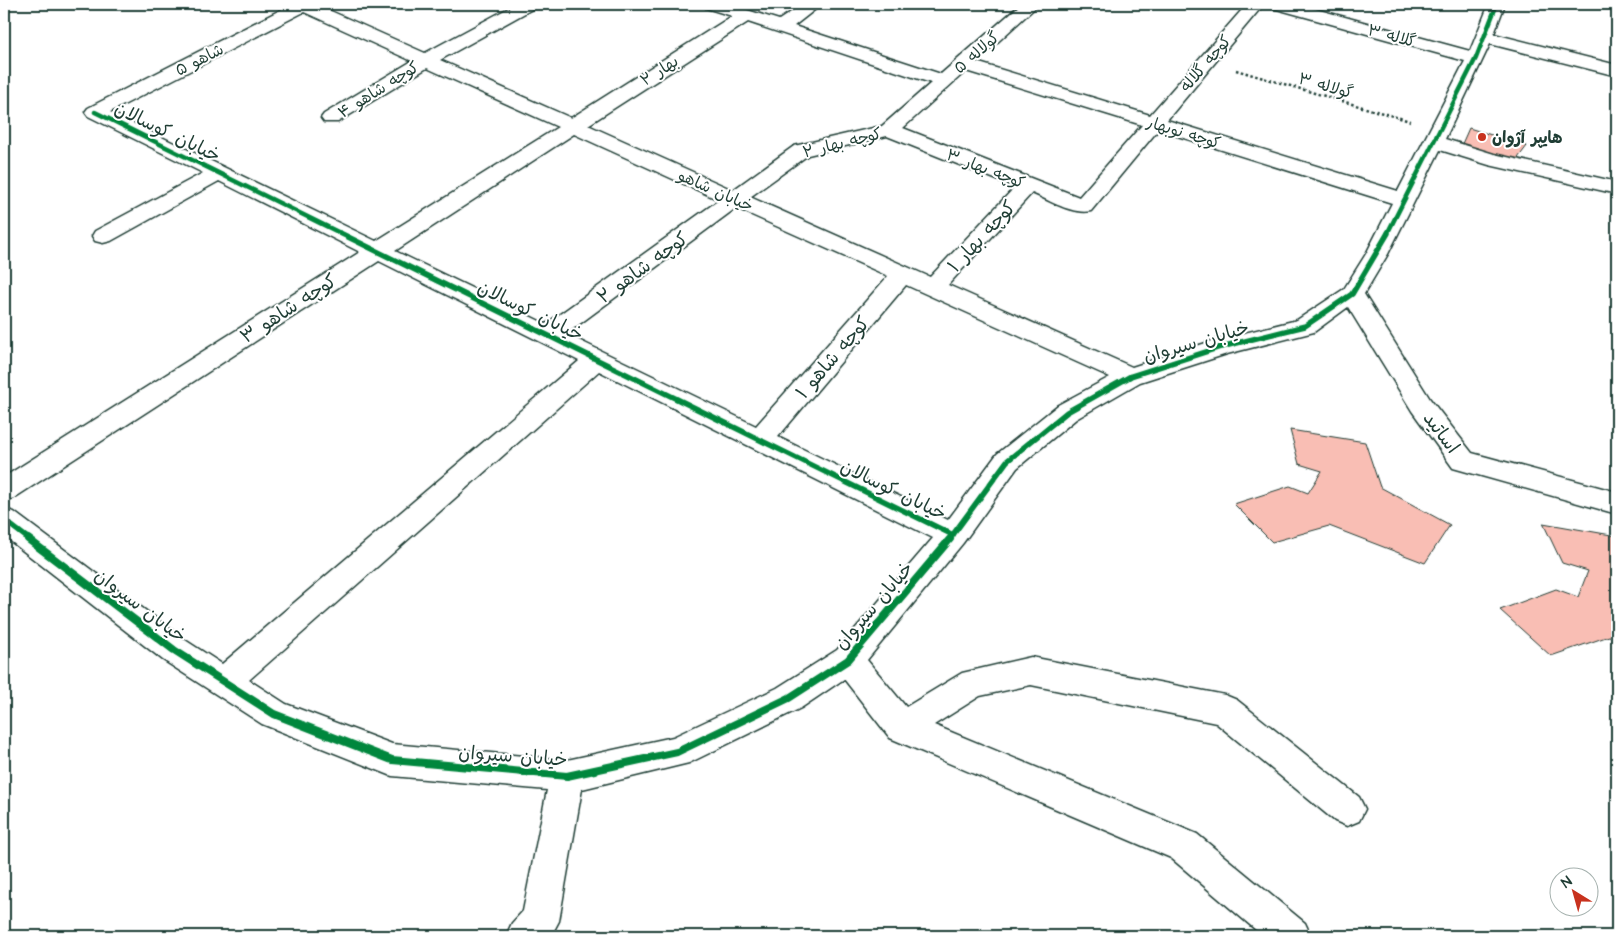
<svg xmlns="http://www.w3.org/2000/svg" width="1621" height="940" font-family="'Architects Daughter','Playpen Sans Arabic',sans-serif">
  <rect width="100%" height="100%" fill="#fff"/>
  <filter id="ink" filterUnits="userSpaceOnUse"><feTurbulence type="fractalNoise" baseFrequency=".02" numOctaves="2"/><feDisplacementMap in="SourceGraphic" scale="10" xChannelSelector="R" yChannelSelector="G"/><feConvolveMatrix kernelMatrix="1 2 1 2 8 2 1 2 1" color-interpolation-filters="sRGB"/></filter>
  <g filter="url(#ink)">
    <!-- building -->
    <g fill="#f9beb4" stroke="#1f3d34">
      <path d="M1469,128L1527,146L1515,162L1461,146Z"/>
      <path d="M1290,430L1365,442L1380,487L1450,525L1425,563L1329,526L1272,542L1234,504L1290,486L1308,493L1322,471L1299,464Z"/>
      <path d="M1543,523L1617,536V639L1609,636L1551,656L1500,610L1556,589L1578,597L1588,571L1562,563Z"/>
    </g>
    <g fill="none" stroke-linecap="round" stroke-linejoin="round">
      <defs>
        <path id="minor" d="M292,4H315L425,53L516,4H536L534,8L440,60L571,118L732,16L706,8L704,4H728L779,20L803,4H822L794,26L941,74L1021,4H1039L976,62L1150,115L1247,4H1264L1167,120L1398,191L1465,61L1273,8L1270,4H1297L1470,51L1489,4H1505L1494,34L1617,65V76L1490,44L1445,139L1494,154L1617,182V194L1489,165L1440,150L1388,254L1364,294L1430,399L1472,453L1617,492V514L1453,468L1412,411L1348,307L1314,332L1227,354L1140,382L1076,419L1017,468L963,543L867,660L906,707L962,673L1031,657L1225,695L1237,700L1359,797L1365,809L1359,821L1347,826L1335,821L1216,723L1031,685L980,696L934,725L1197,834L1305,923L1311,936H1263L1171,858L890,738L844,679L801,708L689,763L582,789L559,921L551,936H506L512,923L523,911L547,790L392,776L262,724L163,660L4,536V509L14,512L185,640L222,664L579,361L379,261L14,498L4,501V477L360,252L219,181L111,241L103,243L95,241L92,236L95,231L203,173L88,116L85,112L88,108ZM304,12L412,61L324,114L321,118L324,122H338L427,68L558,127L376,241L110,112ZM748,22L931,83L882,126L794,146L733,190L588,125ZM966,71L1142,125L1079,197L903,128ZM1158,130L1392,203L1366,254L1344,289L1297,320L1212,341L1132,367L948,285L1032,193C1049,200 1072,215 1091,211ZM574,134L719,200L546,324L395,251ZM887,136L1015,187L930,277L750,197L808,155ZM736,208L888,276L756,426L566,334ZM906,285L1110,377L1058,405L997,454L948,520L778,437ZM599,371L933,538L837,650L777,688L673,737L567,760L392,744L286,704L249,680Z"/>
      </defs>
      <!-- minor casing -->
      <use href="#minor" stroke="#1f3d34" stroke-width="3"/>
      <!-- path -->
      <path stroke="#1f3d34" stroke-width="2.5" stroke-dasharray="2.5 2.5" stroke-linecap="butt" d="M1236,70L1410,121"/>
      <!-- minor -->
      <use href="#minor" fill="#fff" fill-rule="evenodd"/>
      <defs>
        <g id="cycleway-far2">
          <path d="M95,112L342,234"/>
          <path d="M1387,234L1476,58L1497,4"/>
        </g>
        <g id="cycleway-far1">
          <path d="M340,233L953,535"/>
          <path d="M4,520L30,540"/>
          <path d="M949,540L1007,461L1067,412L1131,376L1221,347L1305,326L1352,294L1388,233"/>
        </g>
        <path id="cycleway" d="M28,539L174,650L274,714L392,760L567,776L677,752L789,698L848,660L950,539"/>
      </defs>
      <!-- cycleway-far2 casing -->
      <use href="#cycleway-far2" stroke="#fff" stroke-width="7"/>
      <!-- cycleway-far1 casing -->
      <use href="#cycleway-far1" stroke="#fff" stroke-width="9"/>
      <!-- cycleway casing -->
      <use href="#cycleway" stroke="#fff" stroke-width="11"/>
      <!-- cycleway-far2 -->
      <use href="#cycleway-far2" stroke="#00873e" stroke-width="4.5"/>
      <!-- cycleway-far1 -->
      <use href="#cycleway-far1" stroke="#00873e" stroke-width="5.5"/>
      <!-- cycleway -->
      <use href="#cycleway" stroke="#00873e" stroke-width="8"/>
    </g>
  </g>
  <!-- markers -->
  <circle fill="#c8321e" stroke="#fff" stroke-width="2" cx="1482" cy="137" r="5"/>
  <g text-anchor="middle" stroke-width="4" stroke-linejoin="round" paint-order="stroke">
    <!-- far-street labels -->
    <g font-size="16" fill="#1f3d34" stroke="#fff">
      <text transform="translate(1392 35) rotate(15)" y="6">گلاله ۳</text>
      <text transform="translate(976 52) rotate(-41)" y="6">گولاله ۵</text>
      <text transform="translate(199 59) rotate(-27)" y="6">شاهو ۵</text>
      <text transform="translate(1205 63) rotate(-49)" y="6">کوچه گلاله</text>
      <text transform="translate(659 70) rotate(-33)" y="6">بهار ۲</text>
      <text transform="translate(1326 85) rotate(16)" y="6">گولاله ۳</text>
      <text transform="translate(378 89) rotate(-32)" y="6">کوچه شاهو ۴</text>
      <text transform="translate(1184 132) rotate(17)" y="6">کوچه نوبهار</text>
      <text transform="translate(842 142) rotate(-14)" y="6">کوچه بهار ۲</text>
      <text transform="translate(986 168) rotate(21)" y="6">کوچه بهار ۳</text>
      <text transform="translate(716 190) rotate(24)" y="6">خیابان شاهو</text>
    </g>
    <!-- far-poi labels -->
    <g font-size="16" font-weight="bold" fill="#1f3d34" stroke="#fff" text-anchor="start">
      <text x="1492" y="143">هایپر آژوان</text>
    </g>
    <!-- street labels -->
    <g font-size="19" fill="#1f3d34" stroke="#fff">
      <text transform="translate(168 131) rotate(26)" y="7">خیابان کوسالان</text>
      <text transform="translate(981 236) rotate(-47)" y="7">کوچه بهار ۱</text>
      <text transform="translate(642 267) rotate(-36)" y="7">کوچه شاهو ۲</text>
      <text transform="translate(288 308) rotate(-33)" y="7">کوچه شاهو ۳</text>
      <text transform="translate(531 310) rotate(26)" y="7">خیابان کوسالان</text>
      <text transform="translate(1196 341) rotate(-16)" y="7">خیابان سیروان</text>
      <text transform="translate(832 357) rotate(-49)" y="7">کوچه شاهو ۱</text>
      <text transform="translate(1442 432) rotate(53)" y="7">اساتید</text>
      <text transform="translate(894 489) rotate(26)" y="7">خیابان کوسالان</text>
      <text transform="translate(141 605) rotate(37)" y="7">خیابان سیروان</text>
      <text transform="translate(873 605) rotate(-49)" y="7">خیابان سیروان</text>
      <text transform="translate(513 755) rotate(4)" y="7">خیابان سیروان</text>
    </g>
  </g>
  <!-- margin -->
  <rect width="1621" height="940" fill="none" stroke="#fff" stroke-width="20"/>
  <rect x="10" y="10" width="1601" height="920" fill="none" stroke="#1f3d34" stroke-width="2" filter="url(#ink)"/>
  <!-- north arrow -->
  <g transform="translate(1574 892) rotate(323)"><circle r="24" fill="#ffffff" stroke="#a5b1ae"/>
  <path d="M0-4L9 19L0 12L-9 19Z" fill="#c8321e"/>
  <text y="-8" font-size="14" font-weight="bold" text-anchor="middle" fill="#1f3d34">N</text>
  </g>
</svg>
